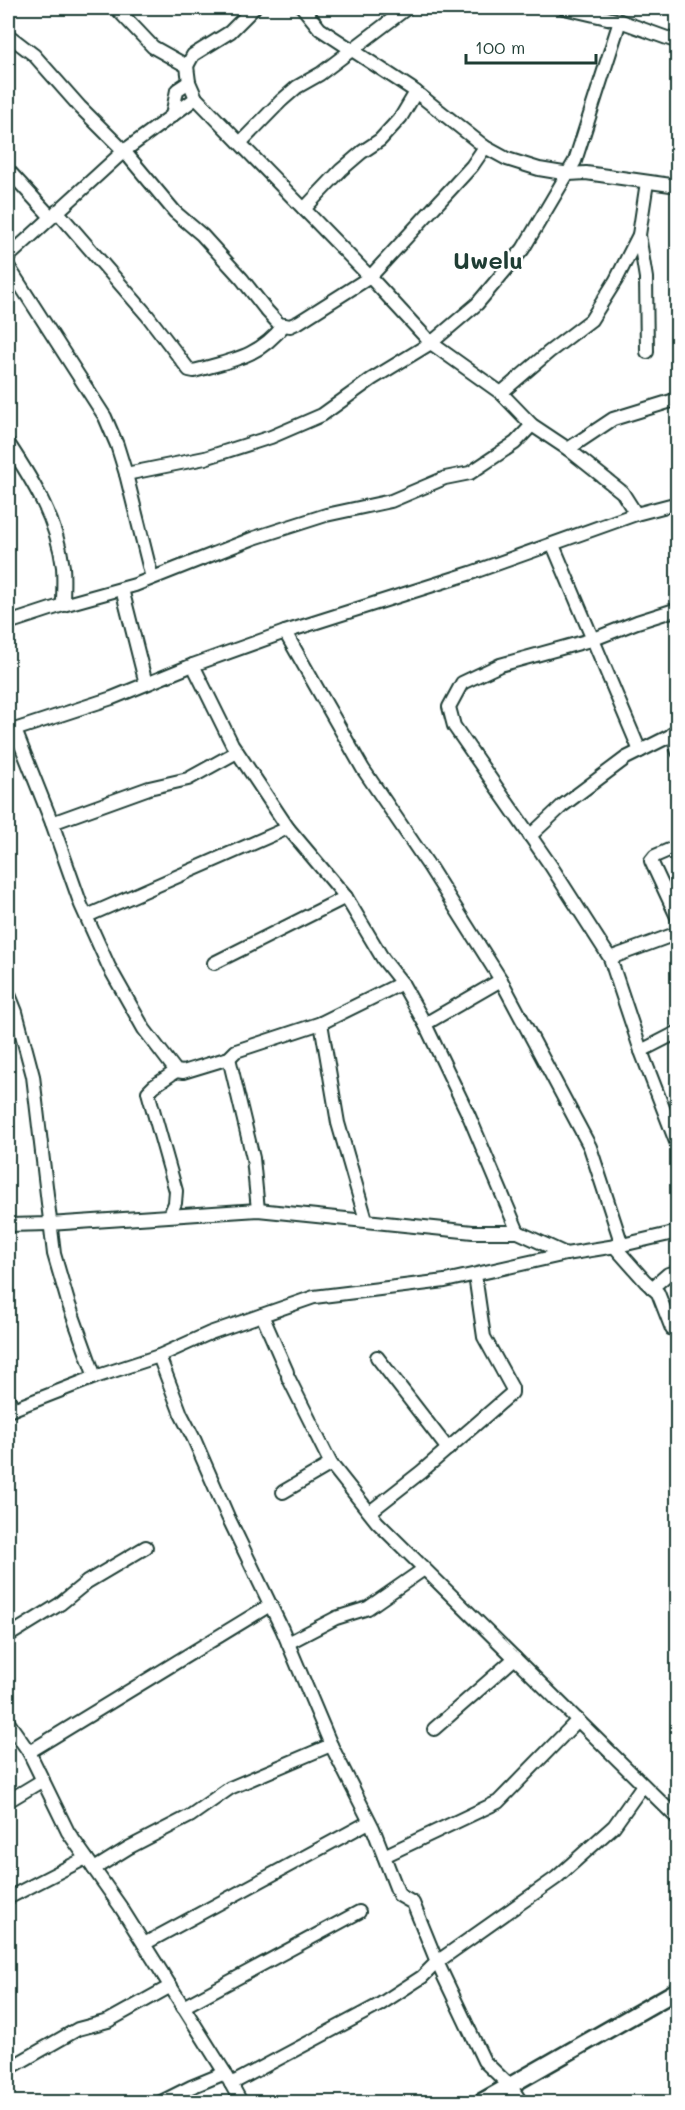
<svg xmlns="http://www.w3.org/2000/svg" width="685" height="2110" font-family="Mali,sans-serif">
  <rect width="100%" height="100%" fill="#fff"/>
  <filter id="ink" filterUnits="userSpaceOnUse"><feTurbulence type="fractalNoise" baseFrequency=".0167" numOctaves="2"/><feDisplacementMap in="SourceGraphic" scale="12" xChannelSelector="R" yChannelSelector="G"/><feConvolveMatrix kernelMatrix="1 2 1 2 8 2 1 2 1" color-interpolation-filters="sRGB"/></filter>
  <g filter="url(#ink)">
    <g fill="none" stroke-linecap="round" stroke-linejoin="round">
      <defs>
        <g id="minor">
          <path d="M116,8L153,47L187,66L189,82L196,98L370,277L431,343L501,393L532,425L568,449L622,492L636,514"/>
          <path d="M303,8L320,29L412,89L485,147L507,159L539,169L569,174L586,173L678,186"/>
          <path d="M564,8L620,21L678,42"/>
          <path d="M8,35L34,55L80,107L124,151L175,212L202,235L242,279L267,311L279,324L290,326L299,322L370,277L472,166L485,147"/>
          <path d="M187,66L193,55L230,32L254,8"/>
          <path d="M172,116L177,90L189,82"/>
          <path d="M240,143L281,101L297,87L320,74L407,8"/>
          <path d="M8,170L51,217"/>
          <path d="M304,209L341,170L362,152L380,140L401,117L416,92"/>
          <path d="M57,211L147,315L189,370L194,371C232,360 258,358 284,325"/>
          <path d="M639,235L646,278L647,352"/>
          <path d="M8,257L124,151L196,98"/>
          <path d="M8,266L105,417L117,445L126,474"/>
          <path d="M501,393L549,352L591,320L616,280L639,235L647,182"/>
          <path d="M8,443C33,481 57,520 63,567C64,579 63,593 63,605"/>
          <path d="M568,449L613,419L678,399"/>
          <path d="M553,545L640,751"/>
          <path d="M152,578L126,474L205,458L271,437L322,415L372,379L431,343L477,304L523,249L575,161L620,21"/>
          <path d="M122,589L146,684"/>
          <path d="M678,609L637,622L594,639L500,665L462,683L449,707L454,726L551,866L610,958L641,1051L678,1147"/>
          <path d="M8,623L63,605L135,585L254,538L326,515L391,501L445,478L470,473L515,443L532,425"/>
          <path d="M285,632L363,769L429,866L501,980L590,1147L622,1245"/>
          <path d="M193,665L232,744L288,828L346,897L383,959L402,983L425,1024L469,1116L518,1232"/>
          <path d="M15,730L52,823L81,905L109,967L144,1029L176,1071L183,1072L229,1058L236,1051L321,1023L402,983"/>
          <path d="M8,732L112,698L193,665L285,632L471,573L636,514L678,503"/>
          <path d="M672,734L678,752"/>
          <path d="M52,823L149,788L188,779L237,752"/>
          <path d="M530,836L562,806L626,758L678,732"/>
          <path d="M678,846L655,856L651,861L678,919"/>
          <path d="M87,916L288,828"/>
          <path d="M610,958L678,933"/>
          <path d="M214,963L346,897"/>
          <path d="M8,992L16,1012L33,1076L54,1254L68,1302L95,1377"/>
          <path d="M321,1023L338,1123L366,1220"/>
          <path d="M425,1024L501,980"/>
          <path d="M641,1051L678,1032"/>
          <path d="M229,1058L253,1158L258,1210"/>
          <path d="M170,1215L175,1203L176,1191L148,1092L154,1086L176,1071"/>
          <path d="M8,1225L49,1224L258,1210L473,1232H518L566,1254"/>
          <path d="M614,1246L645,1281L658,1293L672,1329"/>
          <path d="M652,1288L668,1274L678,1272"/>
          <path d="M262,1315L287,1372"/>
          <path d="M159,1356L181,1414L194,1439L228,1517L282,1629L331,1745L373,1828L399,1895L413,1903L437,1962L484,2061L511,2087L521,2102"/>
          <path d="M377,1357L448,1449"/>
          <path d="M288,1377L314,1429"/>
          <path d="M8,1397L13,1409"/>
          <path d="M8,1411L95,1377L159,1356L210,1333L314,1297L445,1281L566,1254L622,1245L678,1232"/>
          <path d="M316,1434L331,1464L377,1522L678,1819"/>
          <path d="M283,1492L331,1464"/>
          <path d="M370,1512L421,1472L512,1393V1388L484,1337L475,1275"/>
          <path d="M8,1636L60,1604L87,1582L146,1547"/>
          <path d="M288,1643L336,1618L368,1608L424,1569"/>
          <path d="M8,1722L29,1752L68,1832L120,1906L225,2073L241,2102"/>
          <path d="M434,1729L515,1658"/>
          <path d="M29,1752L270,1605"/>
          <path d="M8,1801L43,1780"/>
          <path d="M384,1856L498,1802L578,1720"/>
          <path d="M94,1869L128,1848L190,1816L230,1788L331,1745"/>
          <path d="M8,1898L86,1858"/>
          <path d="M144,1944L369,1822"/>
          <path d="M183,2007L359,1912"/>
          <path d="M8,2069L78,2029L108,2021L171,1986"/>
          <path d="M231,2084L379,2005L422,1977L437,1962L556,1878L614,1826L643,1785"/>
          <path d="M161,2102L191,2087L225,2073"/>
        </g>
        <path id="major" d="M481,2102L678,1990"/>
      </defs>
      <!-- minor casing -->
      <use href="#minor" stroke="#1f3d34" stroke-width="16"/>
      <!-- major casing -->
      <use href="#major" stroke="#1f3d34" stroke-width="20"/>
      <!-- minor -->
      <use href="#minor" stroke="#fff" stroke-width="12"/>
      <!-- major -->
      <use href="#major" stroke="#fff" stroke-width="15"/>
    </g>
  </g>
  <g text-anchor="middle" stroke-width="4.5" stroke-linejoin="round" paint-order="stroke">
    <!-- quarter labels -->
    <g font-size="24" font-weight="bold" fill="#1f3d34" stroke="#fff">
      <text x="488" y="269">Uwelu</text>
    </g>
  </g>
  <!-- margin -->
  <rect width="685" height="2110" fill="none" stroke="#fff" stroke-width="30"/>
  <rect x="15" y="15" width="655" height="2080" fill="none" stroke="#1f3d34" stroke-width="2" filter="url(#ink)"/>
  <!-- scale -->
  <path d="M466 54v9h130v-9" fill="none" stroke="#1f3d34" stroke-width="3"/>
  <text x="475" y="54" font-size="18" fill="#1f3d34" stroke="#ffffff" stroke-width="4.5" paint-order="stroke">100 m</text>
</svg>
